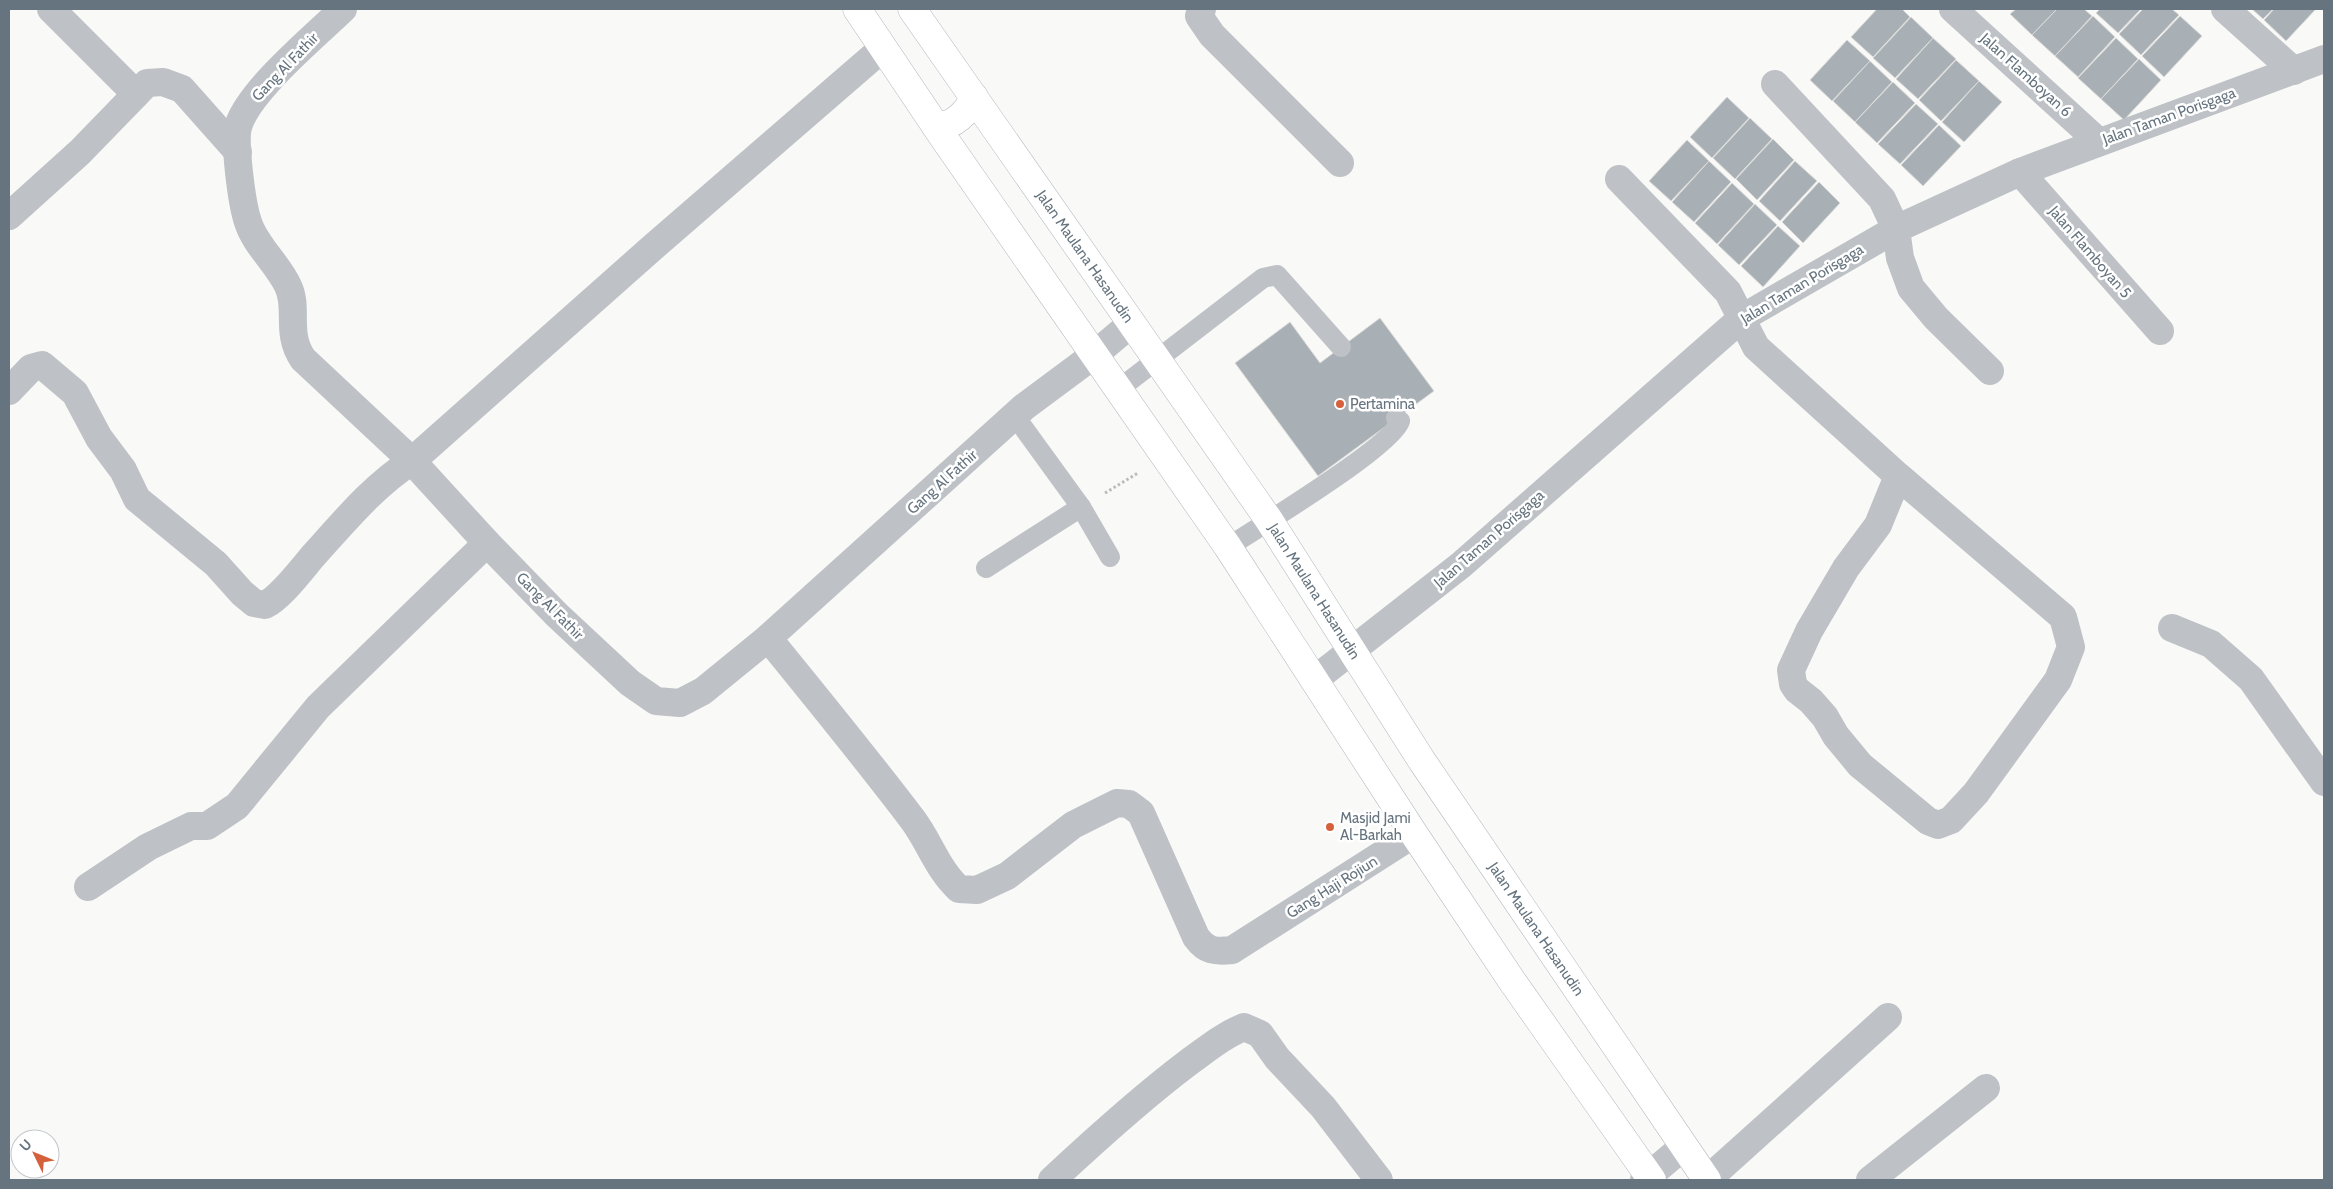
<svg xmlns="http://www.w3.org/2000/svg" width="2333" height="1189" font-family="Cabin,sans-serif">
	<style>
		.building { fill: #a9b0b5; stroke: #dbdbd9 }
		.lines { fill: none; stroke-linecap: round; stroke-linejoin: round }
		.secondary-casing { stroke: #b3b8bd; stroke-width: 29 }
		.path { stroke: #b9bcbf; stroke-width: 3; stroke-dasharray: 2.5 2.5; stroke-linecap: butt }
		.lane { stroke: #bec2c6; stroke-width: 20 }
		.street { stroke: #bec2c6; stroke-width: 28 }
		.secondary { stroke: #fff; stroke-width: 28 }
		.poi-dot { fill: #d4613c; stroke: #fff; stroke-width: 2 }
		.labels { text-anchor: middle; dominant-baseline: central; stroke-width: 5; stroke-linejoin: round; paint-order: stroke }
		.street-label { font-size: 15px; fill: #66747f; stroke: #fff }
		.poi-label { font-size: 15px; fill: #66747f; stroke: #fff; text-anchor: start }
	</style>
	<rect width="100%" height="100%" fill="#f9f9f7"/>
	<!-- building -->
	<g class="building">
		<path d="M1877 9H1902L1910 17 1873 57 1851 37Z"/>
		<path d="M2016 9H2057L2032 35 2010 14Z"/>
		<path d="M2057 9H2084L2092 16 2055 56 2032 35Z"/>
		<path d="M2100 9H2141L2118 33 2096 13Z"/>
		<path d="M2143 9H2172L2179 15 2141 55 2119 34Z"/>
		<path d="M2252 9H2273L2263 19Z"/>
		<path d="M2274 9H2316L2286 41 2264 20Z"/>
		<path d="M2093 16 2115 37 2078 77 2055 56Z"/>
		<path d="M2180 16 2202 36 2164 77 2142 56Z"/>
		<path d="M1911 17 1933 38 1895 78 1873 58Z"/>
		<path d="M1933 38 1956 59 1918 99 1896 79Z"/>
		<path d="M2116 38 2138 59 2101 99 2078 78Z"/>
		<path d="M1847 40 1870 61 1832 101 1810 80Z"/>
		<path d="M2139 59 2161 80 2124 120 2101 99Z"/>
		<path d="M1956 60 1979 81 1941 121 1919 100Z"/>
		<path d="M1870 61 1892 82 1855 122 1833 101Z"/>
		<path d="M1979 81 2002 102 1964 142 1942 122Z"/>
		<path d="M1893 82 1915 103 1877 143 1855 122Z"/>
		<path d="M1727 97 1749 118 1712 158 1690 137Z"/>
		<path d="M1916 104 1938 124 1900 164 1878 144Z"/>
		<path d="M1750 118 1772 139 1735 179 1713 158Z"/>
		<path d="M1939 125 1961 146 1923 186 1901 165Z"/>
		<path d="M1773 139 1794 160 1757 200 1736 179Z"/>
		<path d="M1687 140 1709 161 1671 201 1649 181Z"/>
		<path d="M1709 161 1731 182 1694 222 1672 202Z"/>
		<path d="M1795 161 1817 181 1780 221 1759 201Z"/>
		<path d="M1819 182 1840 203 1803 243 1782 222Z"/>
		<path d="M1732 183 1754 204 1717 244 1695 223Z"/>
		<path d="M1755 204 1777 225 1739 265 1718 245Z"/>
		<path d="M1778 226 1800 246 1763 287 1741 266Z"/>
		<path d="M1380 318 1434 391 1318 476 1235 363 1290 322 1320 363Z"/>
	</g>
	<g class="lines">
		<!-- secondary casing -->
		<g class="secondary-casing">
			<g id="secondary">
				<path d="M857 9 943 137 1228 547 1414 834 1512 981 1652 1180"/>
				<path id="s1" d="M912 9 1269 520 1422 761 1707 1180"/>
				<path d="M935 125C952 129 969 111 974 97"/>
			</g>
		</g>
		<!-- path -->
		<path class="path" d="M1105 493 1138 473"/>
		<!-- lane -->
		<g class="lane">
			<path d="M1119 389 1263 278 1277 275 1341 347"/>
			<path d="M1015 416 1081 507 1110 557"/>
			<path d="M1228 547C1257 528 1393 446 1400 421L1396 418"/>
			<path d="M986 568 1081 507"/>
		</g>
		<!-- street -->
		<g class="street">
			<path d="M51 9 136 94"/>
			<path d="M343 9C315 36 251 89 239 124 233 139 242 205 248 222 255 245 278 264 288 286 299 308 285 333 303 359L412 461 487 543 557 615 630 683 656 701 680 703 703 691 768 638 1024 407 1094 355 1132 323"/>
			<path d="M1202 9 1199 16 1212 35 1340 163"/>
			<path d="M1953 9 2099 142"/>
			<path d="M2225 9 2294 71"/>
			<path d="M1775 84 1882 199 1896 229 1900 258 1911 288 1936 318 1990 371"/>
			<path d="M2020 172 2160 331"/>
			<path d="M1619 179 1728 292 1756 347 1898 476 2063 617 2071 647 2058 680 1976 793 1951 820 1938 825 1928 821 1860 765 1836 736 1825 717 1811 701 1797 690 1793 684 1791 670 1809 631 1846 568 1878 525 1898 476"/>
			<path d="M9 216 80 152 147 83 163 82 182 89 238 152"/>
			<path d="M9 391 31 368 42 365 75 393 99 438 123 470 137 499 216 564 242 593 254 603 265 605C281 597 301 570 313 556 344 522 373 486 412 461L652 248 883 48"/>
			<path d="M2172 628 2211 644 2251 679 2324 782"/>
			<path d="M768 638C817 698 866 758 913 820 930 843 938 870 959 889L977 890 1007 876 1073 825 1117 803 1129 804 1141 813 1196 937C1206 951 1215 952 1232 950L1414 834"/>
			<path d="M1314 680 1461 565 1742 318 1896 229 2020 172 2324 59"/>
			<path d="M88 887 148 847 191 826H207L237 806 318 707 487 543"/>
			<path d="M1052 1180C1096 1139 1141 1098 1189 1062 1207 1049 1224 1035 1244 1027L1260 1034 1277 1058 1323 1107 1379 1180"/>
			<path d="M1644 1180 1683 1147"/>
			<path d="M1707 1180 1888 1017"/>
			<path d="M1870 1180 1986 1088"/>
		</g>
		<!-- secondary -->
		<use href="#secondary" class="secondary"/>
	</g>
	<!-- markers -->
	<g class="poi-dot">
		<circle cx="1340" cy="404" r="5"/>
		<circle cx="1330" cy="827" r="5"/>
	</g>
	<g class="labels">
		<!-- street labels -->
		<g class="street-label">
			<text transform="translate(285 67) rotate(-46)">Gang Al Fathir</text>
			<text transform="translate(2026 75) rotate(42)">Jalan Flamboyan 6</text>
			<text transform="translate(2169 116) rotate(-20)">Jalan Taman Porisgaga</text>
			<text transform="translate(2090 252) rotate(49)">Jalan Flamboyan 5</text>
			<text stroke="none"><textPath href="#s1" startOffset="302">Jalan Maulana Hasanudin</textPath></text>
			<text transform="translate(1802 284) rotate(-31)">Jalan Taman Porisgaga</text>
			<text transform="translate(942 482) rotate(-42)">Gang Al Fathir</text>
			<text transform="translate(1489 539) rotate(-41)">Jalan Taman Porisgaga</text>
			<text stroke="none"><textPath href="#s1" startOffset="708">Jalan Maulana Hasanudin</textPath></text>
			<text transform="translate(550 606) rotate(45)">Gang Al Fathir</text>
			<text transform="translate(1332 887) rotate(-32)">Gang Haji Rojiun</text>
			<text stroke="none"><textPath href="#s1" startOffset="1112">Jalan Maulana Hasanudin</textPath></text>
		</g>
		<!-- poi labels -->
		<g class="poi-label">
			<text x="1350" y="404">Pertamina</text>
			<text x="1340" y="818">Masjid Jami<tspan x="1340" dy="17">Al-Barkah</tspan></text>
		</g>
	</g>
	<!-- border -->
	<rect width="2333" height="1189" fill="none" stroke="#66747f" stroke-width="20"/>
	<!-- north arrow -->
	<g transform="translate(35 1154) rotate(313)"><circle r="24" fill="#ffffff" stroke="#c2c7cc"/>
	<path d="M0-4L9 19L0 12L-9 19Z" fill="#d4613c"/>
	<text y="-8" font-size="14" font-weight="bold" text-anchor="middle" fill="#66747f">U</text>
	</g>
</svg>
